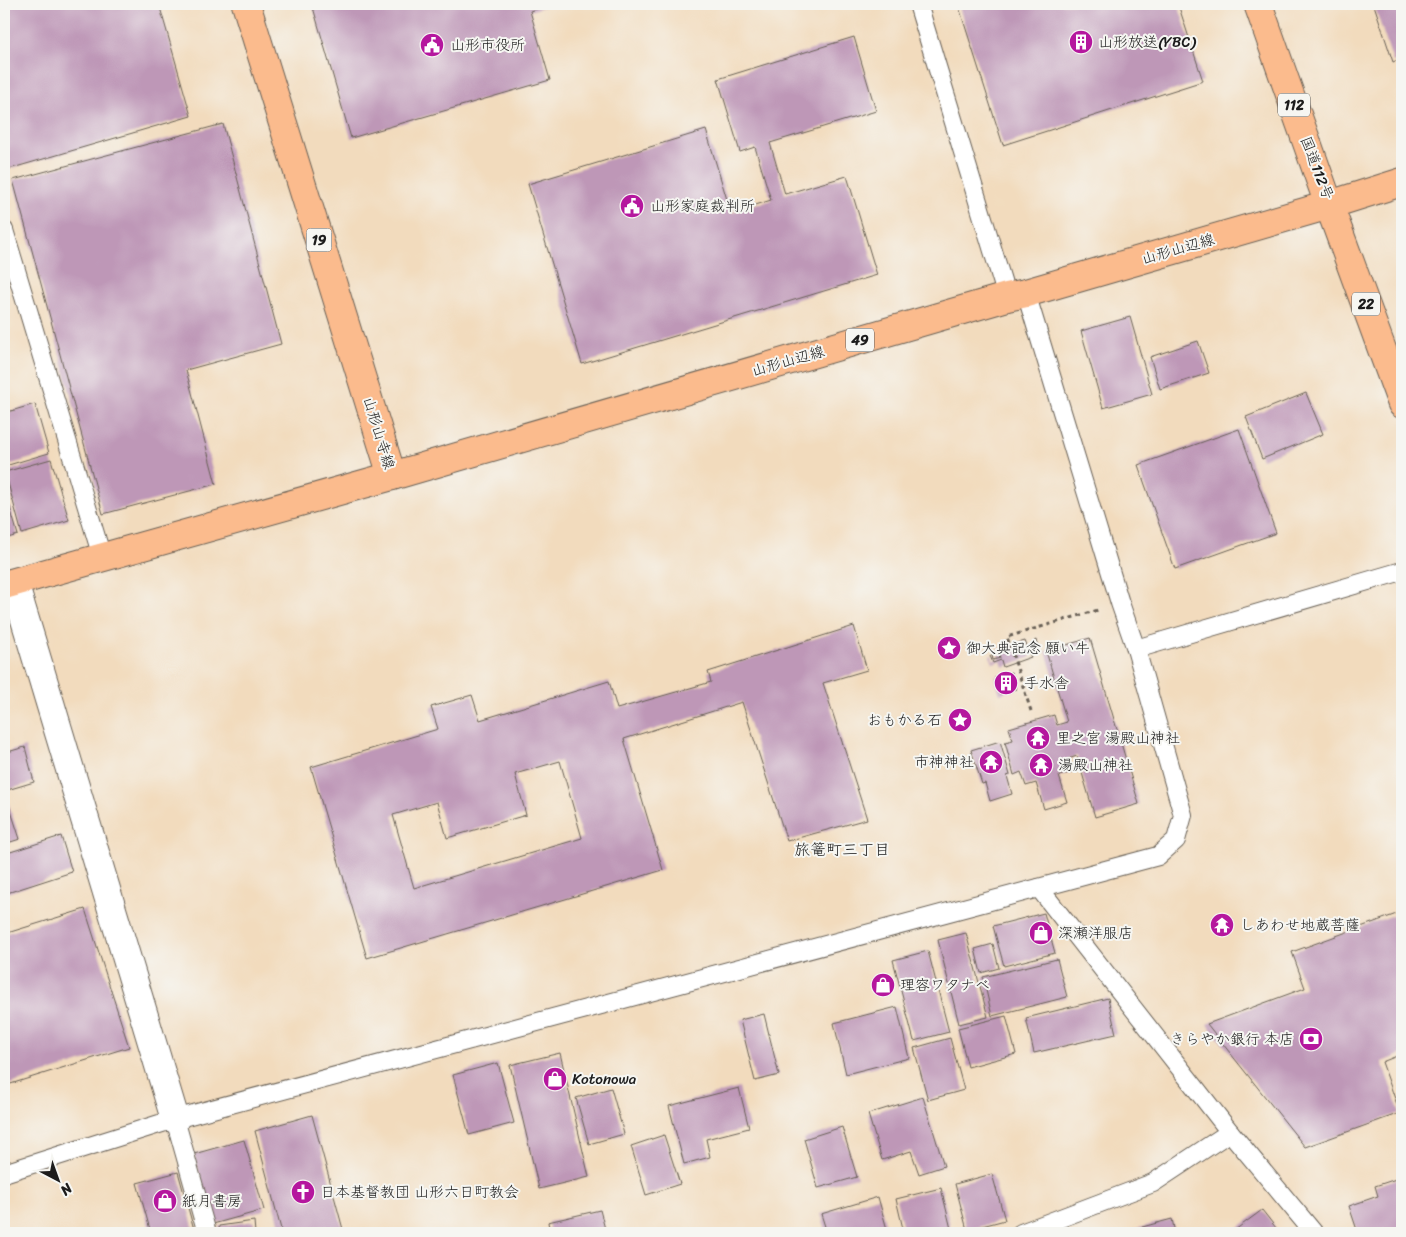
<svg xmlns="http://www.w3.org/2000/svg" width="1406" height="1237" font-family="Sriracha,'Klee One',sans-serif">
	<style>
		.building { fill: #be97b7; fill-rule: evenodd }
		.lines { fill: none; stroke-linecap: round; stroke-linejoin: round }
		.service-casing { stroke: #675f54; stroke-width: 20 }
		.minor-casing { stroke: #675f54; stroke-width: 30 }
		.primary-casing { stroke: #675f54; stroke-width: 30 }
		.trunk-casing { stroke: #675f54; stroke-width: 30 }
		.path { stroke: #675f54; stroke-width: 3; stroke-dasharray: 4 4; stroke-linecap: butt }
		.service { stroke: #fff; stroke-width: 18 }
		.minor { stroke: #fff; stroke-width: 28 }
		.primary { stroke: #fbbb8d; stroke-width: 28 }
		.trunk { stroke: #fbbb8d; stroke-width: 28 }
		.labels { text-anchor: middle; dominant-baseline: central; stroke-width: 4; stroke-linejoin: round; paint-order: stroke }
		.shield { fill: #f6f6f2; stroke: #5d5d5c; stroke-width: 1 }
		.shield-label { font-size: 14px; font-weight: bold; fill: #1c1c1c }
		.poi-label { font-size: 15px; fill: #1c1c1c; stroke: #f6f6f2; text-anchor: start }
		.street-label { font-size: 15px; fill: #1c1c1c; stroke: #f6f6f2 }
		.neighbourhood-label { font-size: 16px; fill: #1c1c1c; stroke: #f6f6f2 }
	</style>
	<rect width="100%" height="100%" fill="#f6f6f2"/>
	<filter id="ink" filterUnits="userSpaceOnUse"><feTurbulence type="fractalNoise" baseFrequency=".02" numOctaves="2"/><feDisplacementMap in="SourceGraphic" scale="10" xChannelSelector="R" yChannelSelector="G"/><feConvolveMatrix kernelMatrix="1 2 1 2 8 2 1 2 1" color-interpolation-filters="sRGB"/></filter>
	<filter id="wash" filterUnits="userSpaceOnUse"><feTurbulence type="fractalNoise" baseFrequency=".0096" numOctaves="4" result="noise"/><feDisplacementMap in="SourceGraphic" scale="20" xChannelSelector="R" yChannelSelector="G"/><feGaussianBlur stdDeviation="1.12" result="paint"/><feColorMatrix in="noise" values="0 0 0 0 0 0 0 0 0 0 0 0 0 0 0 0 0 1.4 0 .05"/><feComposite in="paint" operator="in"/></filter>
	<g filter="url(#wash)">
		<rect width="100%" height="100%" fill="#f2dbbd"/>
		<g id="blocks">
			<!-- building -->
			<g class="building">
				<path d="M4 4H159L191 116 9 169 4 149Z"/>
				<path d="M312 4H552L530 11 550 80 351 138Z"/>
				<path d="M958 4H1178L1203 81 1003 145Z"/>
				<path d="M1377 4H1402V58L1393 62 1374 5Z"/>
				<path d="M854 37 876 111 770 143 785 194 847 176 877 275 582 364 528 184 706 130 731 213 771 200 755 147 740 152 718 79Z"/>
				<path d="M223 124 281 344 186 370 216 484 103 514 13 180Z"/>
				<path d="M1130 317 1152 394 1103 408 1081 331Z"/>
				<path d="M1198 341 1209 373 1160 389 1150 357Z"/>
				<path d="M1306 393 1323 434 1262 459 1246 417Z"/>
				<path d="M35 404 49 453 5 466 4 460V413Z"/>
				<path d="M1239 429 1276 533 1175 569 1138 465Z"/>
				<path d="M51 459 69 520 22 534 5 472Z"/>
				<path d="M4 494H6L18 535 4 539Z"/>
				<path d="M854 626 867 670 823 683 867 819 787 841 742 702 624 739 663 870 367 958 311 767 438 729 431 707 472 695 480 720 609 681 617 709 711 682 708 672ZM560 761 582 838 414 888 393 815 437 802 447 838 526 815 515 774Z"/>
				<path d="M1090 638 1139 804 1095 817 1077 756 1068 759 1072 772 1059 776 1067 802 1044 809 1036 783 1026 786 1021 772 1014 775 1005 742 1013 740 1009 728 1054 715 1057 725 1067 722 1046 651Z"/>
				<path d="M1036 640 1038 648 1028 651 1031 657 1003 667 1001 660 993 663 990 656 992 655 993 660 1000 658 998 649 1025 641 1028 649 1036 646 1034 641Z"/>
				<path d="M1011 672 1016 689 1000 694 995 677Z"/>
				<path d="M962 714 965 725 959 727 956 716Z"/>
				<path d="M1000 741 1010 775 1007 776 1012 794 990 801 985 783 982 784 971 750Z"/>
				<path d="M25 747 34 782 4 791V753Z"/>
				<path d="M8 802 20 839 4 844V803Z"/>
				<path d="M61 836 72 872 4 894V854Z"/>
				<path d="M85 909 129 1047 4 1086V934Z"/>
				<path d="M1402 912V1054L1382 1062 1400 1113 1305 1147 1207 1024 1305 988 1292 952Z"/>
				<path d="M1044 913 1055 953 1004 966 993 926Z"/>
				<path d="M966 933 988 1017 959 1024 938 940Z"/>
				<path d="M993 944 999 968 981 973 975 949Z"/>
				<path d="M928 951 949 1032 914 1041 893 960Z"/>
				<path d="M1057 959 1067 997 992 1016 983 977Z"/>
				<path d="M1108 998 1116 1034 1034 1053 1026 1018Z"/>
				<path d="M897 1007 909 1058 846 1074 834 1023Z"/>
				<path d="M764 1014 779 1075 755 1081 740 1020Z"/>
				<path d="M1006 1016 1016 1054 968 1067 958 1028Z"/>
				<path d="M950 1038 964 1090 928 1100 914 1048Z"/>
				<path d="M560 1053 589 1177 539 1189 510 1065Z"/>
				<path d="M498 1063 514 1123 469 1135 453 1075Z"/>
				<path d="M611 1088 624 1134 589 1144 576 1098Z"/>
				<path d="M739 1088 749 1128 706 1139 710 1157 684 1164 669 1106Z"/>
				<path d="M923 1097 944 1166 919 1174 911 1151 882 1160 868 1114Z"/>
				<path d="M312 1115 344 1233H282L255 1131Z"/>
				<path d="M842 1127 857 1177 818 1188 804 1139Z"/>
				<path d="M664 1135 680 1184 646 1195 631 1146Z"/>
				<path d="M244 1140 264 1210 213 1224 194 1154Z"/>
				<path d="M178 1172 195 1233H151L137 1183Z"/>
				<path d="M992 1174 1005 1220 967 1230 955 1184Z"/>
				<path d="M1402 1177V1233H1391L1390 1231 1383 1233H1358L1349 1206 1378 1196 1375 1186Z"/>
				<path d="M941 1188 952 1233H904L896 1199Z"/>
				<path d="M878 1197 888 1233H827L821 1214Z"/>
				<path d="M600 1210 606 1233H550L548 1222Z"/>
				<path d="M1262 1210 1280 1233H1231Z"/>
				<path d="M1172 1219 1175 1233H1120Z"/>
				<path d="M254 1221 255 1233H220L219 1226Z"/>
			</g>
		</g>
	</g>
	<g filter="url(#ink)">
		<use href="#blocks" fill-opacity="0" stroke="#675f54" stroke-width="1"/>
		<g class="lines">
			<!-- service casing -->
			<g class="service-casing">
				<g id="service">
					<path d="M918 4 1007 297"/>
					<path d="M4 230 102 557"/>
					<path d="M1136 649 1402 571"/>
					<path d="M1039 888 1230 1132 1314 1233"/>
					<path d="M175 1119 207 1233"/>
					<path d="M4 1173 175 1119 1158 856 1176 840 1183 815 1136 649 1120 603 1026 293"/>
					<path d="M1021 1233 1153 1183 1230 1132"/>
				</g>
			</g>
			<!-- minor casing -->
			<g class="minor-casing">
				<path id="minor" d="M14 583 175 1119"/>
			</g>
			<!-- primary casing -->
			<g class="primary-casing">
				<g id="primary">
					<path d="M246 4 392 476"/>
					<path d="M4 585 392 476 1007 297 1026 293 1329 205 1402 404"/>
				</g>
			</g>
			<!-- trunk casing -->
			<g class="trunk-casing">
				<path id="trunk" d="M1258 4 1329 205 1402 182"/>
			</g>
			<!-- path -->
			<path class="path" d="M1031 711 1007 637 1098 610"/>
			<!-- service -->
			<use href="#service" class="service"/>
			<!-- minor -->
			<use href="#minor" class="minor"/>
			<!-- primary -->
			<use href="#primary" class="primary"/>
			<!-- trunk -->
			<use href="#trunk" class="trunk"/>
		</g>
	</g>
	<!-- icons -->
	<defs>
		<g id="building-disc" transform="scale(1.25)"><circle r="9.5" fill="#b5179e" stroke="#f6f6f2"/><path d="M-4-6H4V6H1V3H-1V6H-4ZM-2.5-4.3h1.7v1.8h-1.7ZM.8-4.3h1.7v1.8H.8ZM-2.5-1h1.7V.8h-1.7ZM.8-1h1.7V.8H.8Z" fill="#fff"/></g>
		<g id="civic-disc" transform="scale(1.25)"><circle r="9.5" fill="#b5179e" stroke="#f6f6f2"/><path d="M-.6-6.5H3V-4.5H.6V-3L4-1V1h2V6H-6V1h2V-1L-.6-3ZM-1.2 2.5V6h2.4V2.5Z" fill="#fff"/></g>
		<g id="sight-disc" transform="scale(1.25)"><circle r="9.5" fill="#b5179e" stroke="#f6f6f2"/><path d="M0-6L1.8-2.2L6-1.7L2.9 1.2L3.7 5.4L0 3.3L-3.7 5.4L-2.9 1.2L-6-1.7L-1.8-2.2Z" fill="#fff"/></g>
		<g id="temple-disc" transform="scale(1.25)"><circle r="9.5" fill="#b5179e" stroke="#f6f6f2"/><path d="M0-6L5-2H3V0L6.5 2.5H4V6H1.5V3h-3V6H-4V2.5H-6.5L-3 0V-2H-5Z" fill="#fff"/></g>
		<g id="shop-disc" transform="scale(1.25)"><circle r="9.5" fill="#b5179e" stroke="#f6f6f2"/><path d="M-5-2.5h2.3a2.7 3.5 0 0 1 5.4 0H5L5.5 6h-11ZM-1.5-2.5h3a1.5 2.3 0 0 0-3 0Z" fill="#fff"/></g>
		<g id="bank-disc" transform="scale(1.25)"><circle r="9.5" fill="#b5179e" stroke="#f6f6f2"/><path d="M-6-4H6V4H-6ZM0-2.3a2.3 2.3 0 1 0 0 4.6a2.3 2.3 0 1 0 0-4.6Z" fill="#fff"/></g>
		<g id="church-disc" transform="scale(1.25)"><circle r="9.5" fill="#b5179e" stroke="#f6f6f2"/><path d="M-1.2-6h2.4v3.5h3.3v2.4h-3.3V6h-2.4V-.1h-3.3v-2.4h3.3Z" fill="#fff"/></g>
	</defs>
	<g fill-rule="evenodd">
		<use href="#building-disc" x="1081" y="42"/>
		<use href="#civic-disc" x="432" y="45"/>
		<use href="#civic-disc" x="632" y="206"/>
		<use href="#sight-disc" x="949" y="648"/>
		<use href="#building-disc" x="1006" y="683"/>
		<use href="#sight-disc" x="960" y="720"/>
		<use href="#temple-disc" x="1038" y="738"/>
		<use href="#temple-disc" x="991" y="762"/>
		<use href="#temple-disc" x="1041" y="765"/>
		<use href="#temple-disc" x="1222" y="925"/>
		<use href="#shop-disc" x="1041" y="933"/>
		<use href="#shop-disc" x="883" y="985"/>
		<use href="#bank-disc" x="1311" y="1039"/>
		<use href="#shop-disc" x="555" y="1079"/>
		<use href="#church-disc" x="303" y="1192"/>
		<use href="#shop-disc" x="165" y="1201"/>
	</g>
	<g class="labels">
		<!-- shield labels -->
		<g class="shield">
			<rect x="1278" y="93.5" width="32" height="23" rx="4"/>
			<rect x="306.5" y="228.5" width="25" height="23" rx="4"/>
			<rect x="1352" y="292.5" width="28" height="23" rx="4"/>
			<rect x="846" y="328.5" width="28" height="23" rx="4"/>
		</g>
		<g class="shield-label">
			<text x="1294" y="105">112</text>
			<text x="319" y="240">19</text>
			<text x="1366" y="304">22</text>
			<text x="860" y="340">49</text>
		</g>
		<!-- poi labels -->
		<g class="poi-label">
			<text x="1098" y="42">山形放送(YBC)</text>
			<text x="450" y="45">山形市役所</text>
			<text x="650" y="206">山形家庭裁判所</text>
			<text x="966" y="648">御大典記念 願い牛</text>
			<text x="1024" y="683">手水舎</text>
			<text x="942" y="720" text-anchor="end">おもかる石</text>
			<text x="1056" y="738">里之宮 湯殿山神社</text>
			<text x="974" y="762" text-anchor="end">市神神社</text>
			<text x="1058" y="765">湯殿山神社</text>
			<text x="1240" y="925">しあわせ地蔵菩薩</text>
			<text x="1058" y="933">深瀬洋服店</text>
			<text x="900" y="985">理容ワタナベ</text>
			<text x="1294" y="1039" text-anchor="end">きらやか銀行 本店</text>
			<text x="572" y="1079">Kotonowa</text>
			<text x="320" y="1192">日本基督教団 山形六日町教会</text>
			<text x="182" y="1201">紙月書房</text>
		</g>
		<!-- street labels -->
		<g class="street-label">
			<text transform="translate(1317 168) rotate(69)">国道112号</text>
			<text transform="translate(1178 249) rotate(-16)">山形山辺線</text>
			<text transform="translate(788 361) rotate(-16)">山形山辺線</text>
			<text transform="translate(379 433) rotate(73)">山形山寺線</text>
		</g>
		<!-- neighbourhood labels -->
		<g class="neighbourhood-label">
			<text x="842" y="849">旅篭町三丁目</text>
		</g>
	</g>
	<!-- margin -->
	<rect width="1406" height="1237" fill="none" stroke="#f6f6f2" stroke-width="20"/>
	<!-- north arrow -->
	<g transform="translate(58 1180) rotate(139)" stroke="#f6f6f2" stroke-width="4" paint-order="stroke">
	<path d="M0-4L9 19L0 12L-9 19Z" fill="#1c1c1c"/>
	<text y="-8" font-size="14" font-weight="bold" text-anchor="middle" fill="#1c1c1c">N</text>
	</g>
</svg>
